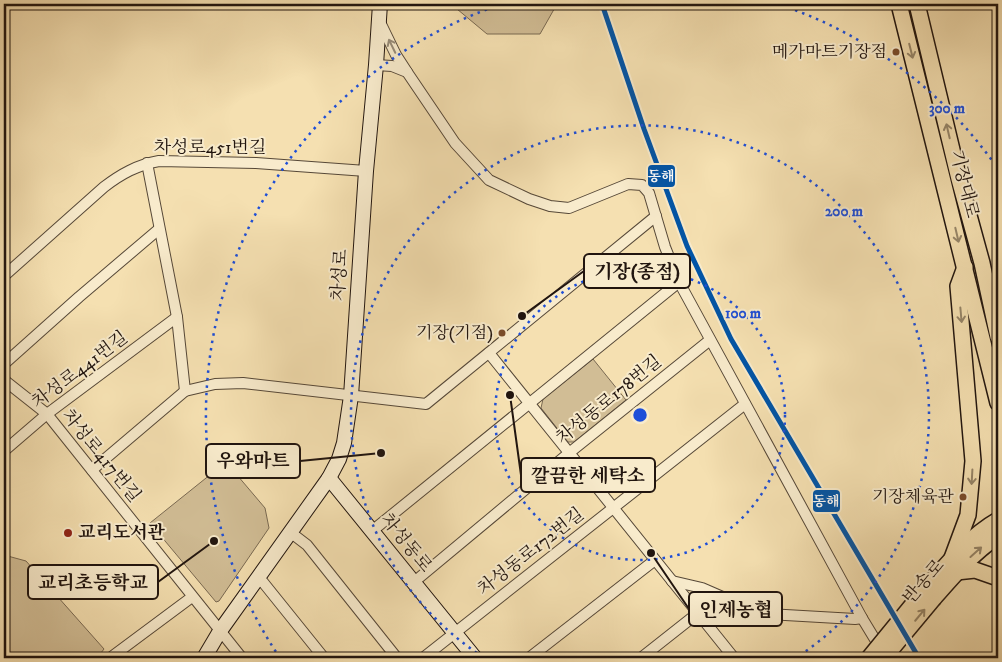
<svg xmlns="http://www.w3.org/2000/svg" width="1002" height="662" font-family="'IM FELL DW Pica','Noto Serif KR',serif">
	<style>
		.green { fill: #d1bd95; stroke: #796952 }
		.lines { fill: none; stroke-linecap: round; stroke-linejoin: round }
		.street-casing { stroke: #564838; stroke-width: 12 }
		.secondary-casing { stroke: #21150f; stroke-width: 16 }
		.primary-casing { stroke: #21150f; stroke-width: 18 }
		.street { stroke: #f8ebcc; stroke-width: 10 }
		.secondary { stroke: #f8ebcc; stroke-width: 14 }
		.primary { stroke: #f5e0b1; stroke-width: 15 }
		.primary-bridge-casing { stroke: #21150f; stroke-width: 18; stroke-linecap: butt }
		.primary-bridge { stroke: #f5e0b1; stroke-width: 15 }
		.rail-1-casing { stroke: #f8ebcc; stroke-width: 9 }
		.rail-1 { stroke: #0054a6; stroke-width: 5 }
		.oneway { stroke: #978b77 }
		.oneway2 { stroke: #968568 }
		.ring { fill: none; stroke: #1d4ed8; stroke-width: 2.5; stroke-dasharray: 2.5 5 }
		.bus-dot { fill: #7a4b2a; stroke: #f8ebcc; stroke-width: 2 }
		.poi-dot { fill: #8f2418; stroke: #f8ebcc; stroke-width: 2 }
		.labels { text-anchor: middle; dominant-baseline: central; stroke-width: 4; stroke-linejoin: round; paint-order: stroke }
		.bus-label { font-size: 17px; fill: #21150f; stroke: #f8ebcc; text-anchor: end }
		.street-label { font-size: 18px; fill: #21150f; stroke: #f8ebcc }
		.poi-label { font-size: 18px; font-weight: bold; fill: #21150f; stroke: #f8ebcc; text-anchor: start }
		.centre { fill: #1d4ed8; stroke: #f8ebcc; stroke-width: 2.5 }
		.ring-label { font-size: 15px; text-anchor: middle; font-weight: bold; fill: #1d4ed8; stroke: #f8ebcc; stroke-width: 4; stroke-linejoin: round; paint-order: stroke }
		.leader { fill: none; stroke: #21150f; stroke-width: 2 }
		.callout-dot { fill: #21150f; stroke: #f8ebcc; stroke-width: 2 }
		.callout { fill: #f8ebcc; stroke: #21150f; stroke-width: 2 }
		.callout-label { font-size: 19px; text-anchor: middle; font-weight: bold; fill: #21150f }
		.line-badge { stroke: #f8ebcc; stroke-width: 2 }
		.badge-label { font-size: 14px; text-anchor: middle; font-weight: bold; fill: #fff }
	</style>
	<rect width="100%" height="100%" fill="#f5e0b1"/>
	<filter id="stains"><feTurbulence type="fractalNoise" baseFrequency=".004" numOctaves="4"/><feColorMatrix values="0 0 0 0 .2 0 0 0 0 .09 0 0 0 0 .02 0 0 0 .5 -.17"/></filter>
	<radialGradient id="worn" r=".72"><stop offset=".6" stop-color="#630" stop-opacity="0"/><stop offset="1" stop-color="#630" stop-opacity=".3"/></radialGradient>
	<!-- green -->
	<g class="green">
		<path d="M451 4H557L540 34H487Z"/>
		<path d="M593 359 626 400 574 442H568L541 408 543 399Z"/>
		<path d="M226 462 265 508 269 528 219 601 216 602 150 523Z"/>
		<path d="M4 555 26 561 104 649 97 658H4Z"/>
	</g>
	<g class="lines">
		<!-- street casing -->
		<g class="street-casing">
			<g id="street">
				<path d="M379 20 396 55 407 72"/>
				<path d="M376 65 392 66 407 72 455 143 489 180 529 199 550 206 569 208 628 184 642 185 649 193 665 247 679 282 862 618 882 651"/>
				<path d="M147 163 177 317 185 391"/>
				<path d="M4 276 104 187C121 174 137 165 159 161L256 163 366 171"/>
				<path d="M489 353 734 658"/>
				<path d="M4 364 79 297 159 229"/>
				<path d="M4 380 47 414 242 658"/>
				<path d="M4 451 47 414 177 317"/>
				<path d="M92 470 185 391 215 384 243 383 426 404 656 216"/>
				<path d="M372 531 679 282"/>
				<path d="M290 532 307 545 397 658"/>
				<path d="M258 576 324 658"/>
				<path d="M672 581 702 588 755 611 768 614 855 619 862 618"/>
				<path d="M414 582 569 453 710 340"/>
				<path d="M110 658 192 597"/>
				<path d="M423 658 745 404"/>
				<path d="M529 658 655 560"/>
				<path d="M641 658 698 613"/>
			</g>
		</g>
		<!-- secondary casing -->
		<g class="secondary-casing">
			<g id="secondary">
				<path d="M329 478 475 658"/>
				<path d="M204 658 220 631 329 478 339 459 344 443 351 396 366 171 376 65 380 4"/>
			</g>
		</g>
		<!-- primary casing -->
		<g class="primary-casing">
			<g id="primary">
				<path d="M899 4 998 403"/>
				<path d="M917 4 959 179 982 263 998 337"/>
				<path d="M952 558 968 515 973 461 958 286 965 267"/>
				<path d="M956 572 975 570 998 578"/>
				<path d="M927 587C948 563 970 536 998 520"/>
				<path d="M934 598C954 575 973 553 998 536"/>
			</g>
		</g>
		<!-- street -->
		<use href="#street" class="street"/>
		<!-- secondary -->
		<use href="#secondary" class="secondary"/>
		<!-- primary -->
		<use href="#primary" class="primary"/>
		<!-- primary-bridge casing -->
		<g class="primary-bridge-casing">
			<g id="primary-bridge">
				<path d="M869 658 927 587"/>
				<path d="M884 658 934 598"/>
			</g>
		</g>
		<!-- primary-bridge -->
		<use href="#primary-bridge" class="primary-bridge"/>
		<!-- rail-1 casing -->
		<g class="rail-1-casing">
			<path id="rail-1" d="M602 4 644 129 687 246 731 339 919 658"/>
		</g>
		<!-- rail-1 -->
		<use href="#rail-1" class="rail-1"/>
	</g>
	<!-- one-way arrows -->
	<defs><path id="oneway-shaft" d="M-6 0H5M1.5-3L5.5 0L1.5 3" fill="none" stroke-width="1.6" stroke-linecap="round" stroke-linejoin="round" transform="scale(1.25)"/></defs>
	<use class="oneway" href="#oneway-shaft" transform="translate(392 46) rotate(-116)"/>
	<g class="oneway2">
		<use href="#oneway-shaft" transform="translate(911 51) rotate(76)"/>
		<use href="#oneway-shaft" transform="translate(948 131) rotate(-103)"/>
		<use href="#oneway-shaft" transform="translate(957 235) rotate(77)"/>
		<use href="#oneway-shaft" transform="translate(961 315) rotate(85)"/>
		<use href="#oneway-shaft" transform="translate(972 477) rotate(93)"/>
		<use href="#oneway-shaft" transform="translate(976 552) rotate(-42)"/>
		<use href="#oneway-shaft" transform="translate(920 615) rotate(-50)"/>
	</g>
	<!-- distance rings -->
	<g class="ring">
		<circle cx="640" cy="415" r="145"/>
		<path d="M483 657A289 289 0 1 1 797 657"/>
		<path d="M280 658A434 434 0 0 1 499 5M781 5A434 434 0 0 1 998 169"/>
	</g>
	<!-- markers -->
	<g class="bus-dot">
		<circle cx="896" cy="52" r="4.5"/>
		<circle cx="502" cy="333" r="4.5"/>
		<circle cx="963" cy="497" r="4.5"/>
	</g>
	<circle class="poi-dot" cx="68" cy="533" r="5"/>
	<g class="labels">
		<!-- bus labels -->
		<g class="bus-label">
			<text x="887" y="52">메가마트기장점</text>
			<text x="493" y="333">기장(기점)</text>
			<text x="954" y="497">기장체육관</text>
		</g>
		<!-- street labels -->
		<g class="street-label">
			<text x="210" y="148">차성로451번길</text>
			<text transform="translate(964 184) rotate(76)">기장대로</text>
			<text transform="translate(340 275) rotate(-86)">차성로</text>
			<text transform="translate(80 370) rotate(-37)">차성로441번길</text>
			<text transform="translate(609 400) rotate(-39)">차성동로178번길</text>
			<text transform="translate(101 456) rotate(51)">차성로417번길</text>
			<text transform="translate(406 543) rotate(51)">차성동로</text>
			<text transform="translate(531 552) rotate(-38)">차성동로172번길</text>
			<text transform="translate(924 582) rotate(-49)">반송로</text>
		</g>
		<!-- poi labels -->
		<g class="poi-label">
			<text x="78" y="533">교리도서관</text>
		</g>
	</g>
	<circle cx="640" cy="415" r="8" class="centre"/>
	<g class="ring-label">
		<text x="947" y="113">300 m</text>
		<text x="844" y="216">200 m</text>
		<text x="743" y="318">100 m</text>
	</g>
	<!-- callouts -->
	<path class="leader" d="M522 316L584 271M381 453L300 461M510 395L521 475M214 541L158 582M651 553L689 609"/>
	<g class="callout-dot">
		<circle cx="522" cy="316" r="5"/>
		<circle cx="381" cy="453" r="5"/>
		<circle cx="510" cy="395" r="5"/>
		<circle cx="214" cy="541" r="5"/>
		<circle cx="651" cy="553" r="5"/>
	</g>
	<g class="callout">
		<rect x="584" y="254" width="106" height="34" rx="5"/>
		<rect x="206" y="444" width="94" height="34" rx="5"/>
		<rect x="521" y="458" width="134" height="34" rx="5"/>
		<rect x="28" y="565" width="130" height="34" rx="5"/>
		<rect x="689" y="592" width="93" height="34" rx="5"/>
	</g>
	<g class="callout-label">
		<text x="637" y="278">기장(종점)</text>
		<text x="253" y="467">우와마트</text>
		<text x="588" y="482">깔끔한 세탁소</text>
		<text x="93" y="589">교리초등학교</text>
		<text x="736" y="616">인제농협</text>
	</g>
	<g class="line-badge">
		<rect x="647" y="164" width="29" height="24" rx="5" fill="#0054a6"/>
		<rect x="812" y="489" width="29" height="24" rx="5" fill="#0054a6"/>
	</g>
	<g class="badge-label">
		<text x="661" y="181">동해</text>
		<text x="826" y="506">동해</text>
	</g>
	<!-- margin -->
	<rect width="1002" height="662" fill="none" stroke="#f5e0b1" stroke-width="20"/>
	<rect x="5" y="5" width="992" height="652" fill="none" stroke="#21150f" stroke-width="2.5"/>
	<rect x="10" y="10" width="982" height="642" fill="none" stroke="#21150f"/>
	<rect width="100%" height="100%" filter="url(#stains)"/>
	<rect width="100%" height="100%" fill="url(#worn)"/>
</svg>
